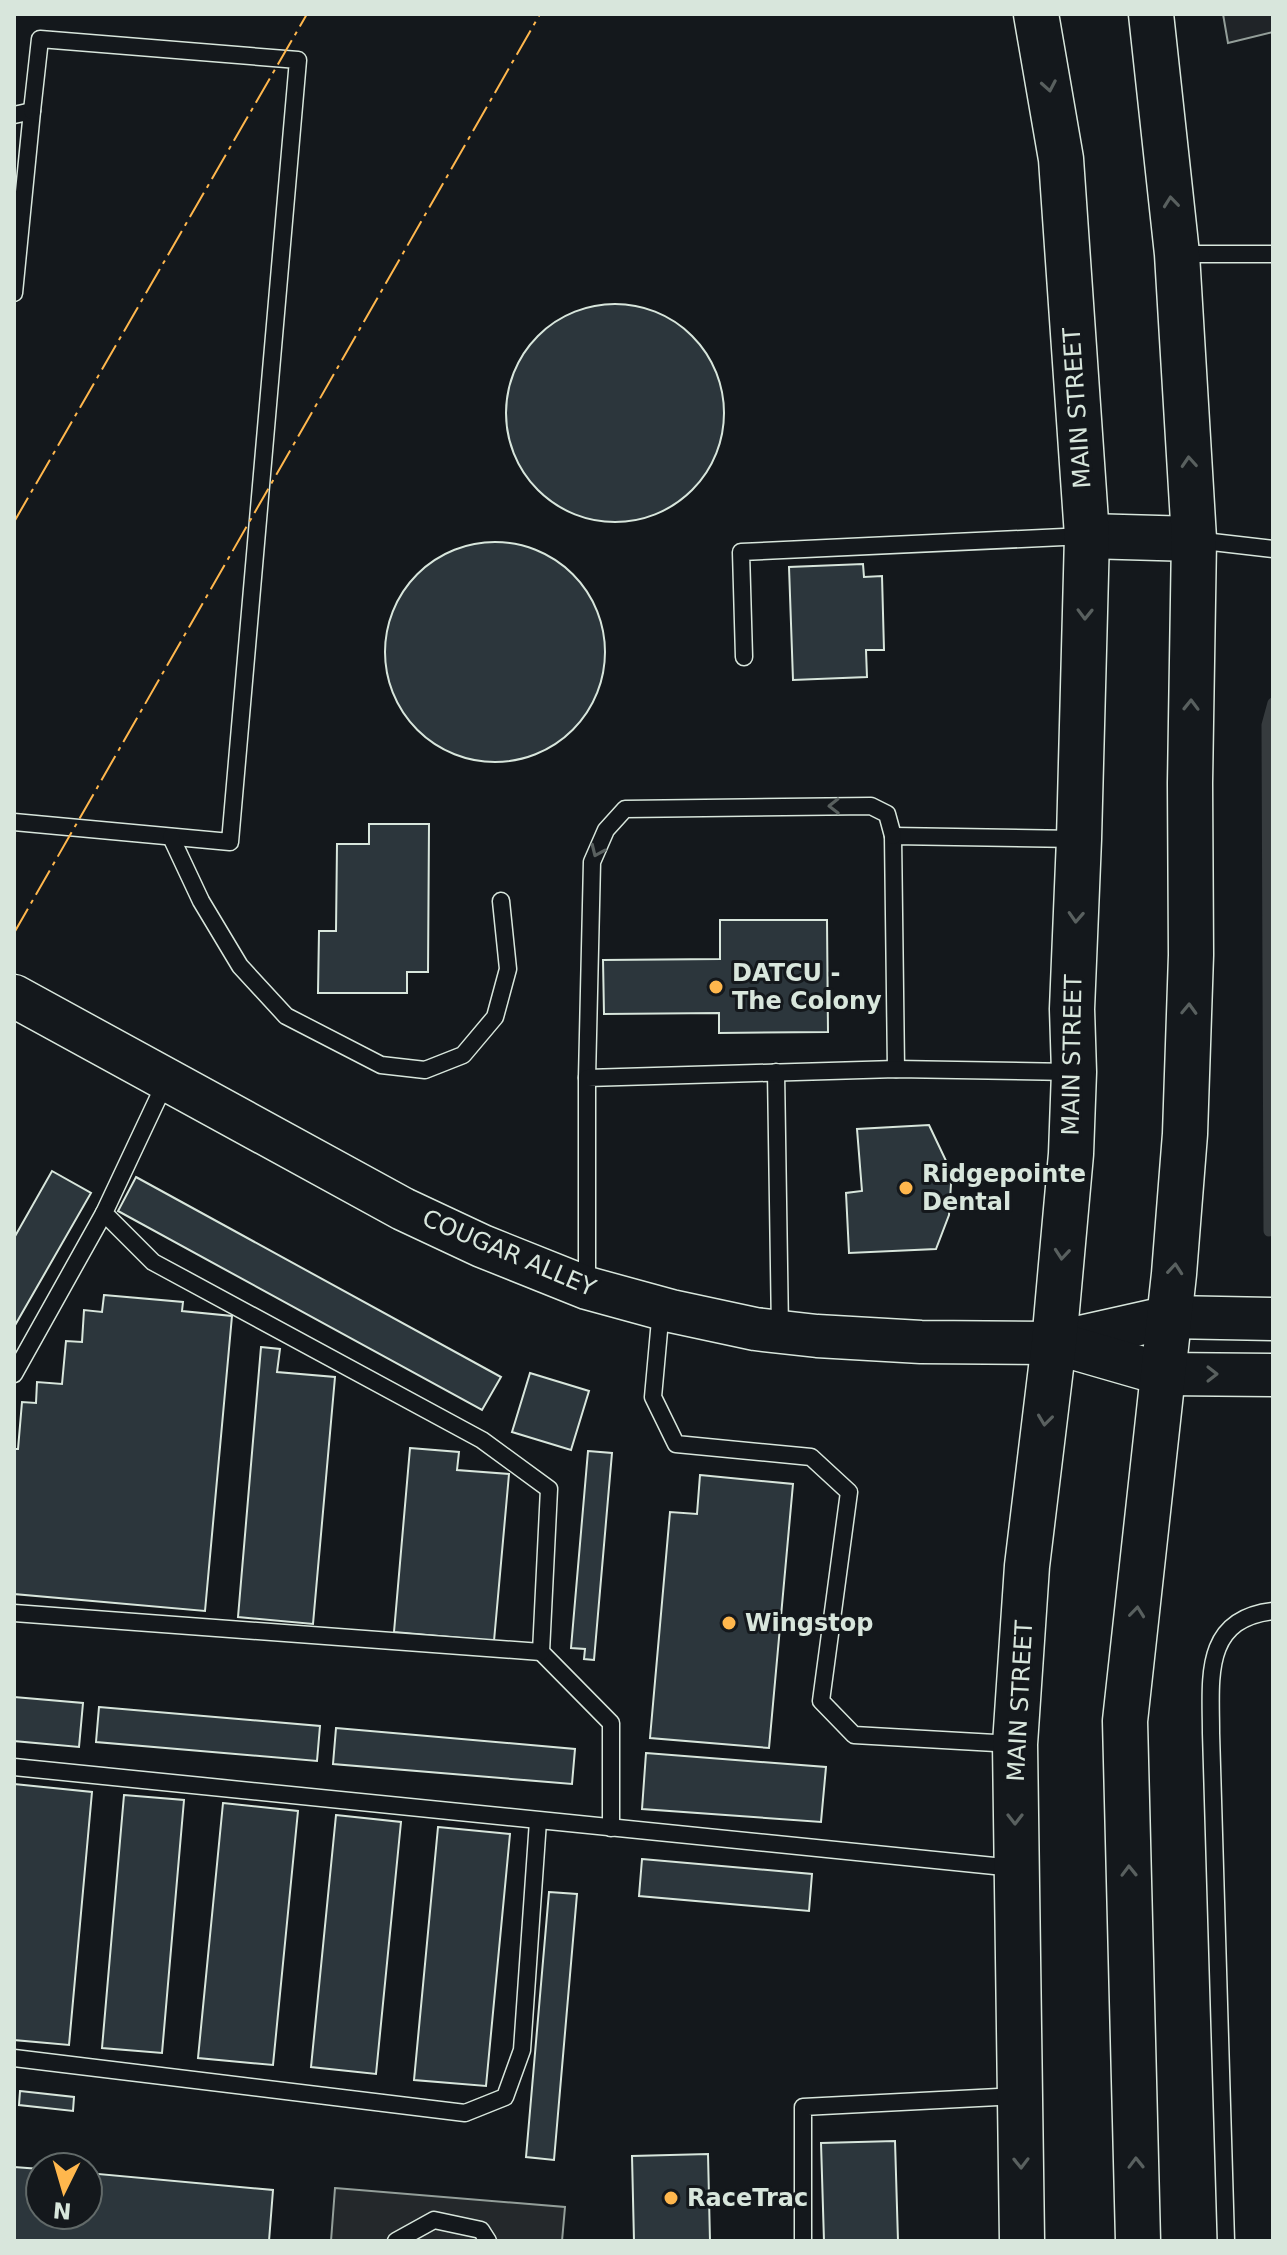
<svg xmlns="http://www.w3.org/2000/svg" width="1287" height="2255" font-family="'DejaVu Sans',sans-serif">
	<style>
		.green { fill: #202428; stroke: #939e99; stroke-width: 2 }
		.parking { fill: #24282b; stroke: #939e99; stroke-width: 2 }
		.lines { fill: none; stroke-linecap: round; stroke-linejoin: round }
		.stream { stroke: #363b3e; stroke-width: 11 }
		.building { fill: #2c363c; stroke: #d8e6dc; stroke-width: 2 }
		.service-casing { stroke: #d8e6dc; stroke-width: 19 }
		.tertiary-casing { stroke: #d8e6dc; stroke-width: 45 }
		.primary-casing { stroke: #d8e6dc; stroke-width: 47 }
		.service { stroke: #14181c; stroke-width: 16 }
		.tertiary { stroke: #14181c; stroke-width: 42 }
		.primary { stroke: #14181c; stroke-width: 44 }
		.power { stroke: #ffb74d; stroke-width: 2; stroke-dasharray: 28 6 4 6; stroke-linecap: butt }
		.oneway { stroke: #59605f }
		.poi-dot { fill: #ffb74d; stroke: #14181c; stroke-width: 3 }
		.labels { text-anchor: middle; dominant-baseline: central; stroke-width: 6; stroke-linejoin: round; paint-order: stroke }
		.street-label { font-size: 24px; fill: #d8e6dc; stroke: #14181c }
		.poi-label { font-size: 24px; font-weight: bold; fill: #d8e6dc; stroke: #14181c; text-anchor: start }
	</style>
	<rect width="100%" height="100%" fill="#14181c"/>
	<!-- green -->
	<path class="green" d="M1223 14H1273V32L1228 43Z"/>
	<!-- parking -->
	<path class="parking" d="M335 2188 565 2207 562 2241H331Z"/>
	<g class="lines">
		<!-- stream -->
		<path class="stream" d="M1269 1231 1267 725 1273 703"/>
	</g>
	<!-- building -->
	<g class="building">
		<circle cx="615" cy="413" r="109"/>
		<circle cx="495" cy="652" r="110"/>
		<path d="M863 564 864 577 882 576 884 650H866L867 677 793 680 789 567Z"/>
		<path d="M369 824H429L428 972H407V993H318L319 931H336L337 844H369Z"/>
		<path d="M720 920H827L828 1032 719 1033V1013L604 1014 603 960 720 959Z"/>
		<path d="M929 1125 948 1165 951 1184 949 1215 936 1249 849 1253 846 1193 862 1191 857 1129Z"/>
		<path d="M52 1171 91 1193 14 1327V1238Z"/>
		<path d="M136 1177 501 1377 482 1410 118 1211Z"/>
		<path d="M104 1295 183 1302 182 1311 232 1316 205 1611 14 1594V1449H18L22 1402 36 1403 37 1382 62 1384 66 1341 82 1342 84 1310 102 1312Z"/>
		<path d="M261 1347 280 1349 277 1372 335 1377 313 1624 238 1617Z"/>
		<path d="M530 1373 589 1391 571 1450 512 1432Z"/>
		<path d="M410 1448 459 1452 457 1470 509 1474 494 1641 394 1632Z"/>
		<path d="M588 1451 612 1453 594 1660 584 1659 585 1649 571 1648Z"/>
		<path d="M700 1475 793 1484 769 1748 650 1738 670 1512 697 1514Z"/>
		<path d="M14 1697 83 1703 79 1747 14 1741Z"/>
		<path d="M99 1707 320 1726 317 1761 96 1742Z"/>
		<path d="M336 1728 575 1749 572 1784 333 1764Z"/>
		<path d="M646 1753 826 1767 821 1822 642 1809Z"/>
		<path d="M14 1784 92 1792 69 2045 14 2040Z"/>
		<path d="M124 1795 184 1800 162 2053 102 2048Z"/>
		<path d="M223 1803 298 1811 273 2065 198 2058Z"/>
		<path d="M336 1815 401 1822 376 2074 311 2067Z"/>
		<path d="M438 1827 510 1834 486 2086 414 2080Z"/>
		<path d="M642 1859 812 1874 809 1911 639 1896Z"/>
		<path d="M549 1892 577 1894 554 2160 526 2157Z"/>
		<path d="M20 2091 74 2097 73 2111 19 2105Z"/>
		<path d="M895 2141 898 2241H824L821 2143Z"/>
		<path d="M708 2154 710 2241H634L632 2156Z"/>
		<path d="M14 2167 40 2169V2215H88V2173L273 2190 269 2241H14Z"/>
	</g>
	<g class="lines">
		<!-- service casing -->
		<g class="service-casing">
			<g id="service">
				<path d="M14 115 32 111 14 293"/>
				<path d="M1178 254H1273"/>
				<path d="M1195 540 1273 549"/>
				<path d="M744 657 741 552 1085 536"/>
				<path d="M14 822 230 842 298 60 40 39 32 111"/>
				<path d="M171 837 201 901 240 966 286 1016 381 1065 425 1070 463 1055 495 1017 508 969 501 901"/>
				<path d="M896 1069 893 836 1076 839"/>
				<path d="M776 1072 780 1330"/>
				<path d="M587 1078 592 862 606 830 625 809 871 806 887 814 893 836"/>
				<path d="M167 1079 104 1213 153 1262 482 1440 549 1489 541 1652 611 1723V1828"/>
				<path d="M587 1287V1078L896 1069 1071 1072"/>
				<path d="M661 1309 653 1397 676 1444 811 1457 849 1492 821 1701 854 1735 1013 1744"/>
				<path d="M14 1374 104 1213"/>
				<path d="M14 1613 541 1652"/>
				<path d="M14 1767 1014 1868"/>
				<path d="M14 2058 465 2113 505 2097 522 2050 538 1821"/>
				<path d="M396 2241 434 2220 481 2230 488 2241"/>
				<path d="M803 2241V2107L1018 2096"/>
				<path d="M1226 2241 1211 1733C1211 1679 1202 1619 1273 1611"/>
			</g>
		</g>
		<!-- tertiary casing -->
		<g class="tertiary-casing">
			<g id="tertiary">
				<path d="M14 996 403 1209 482 1246 587 1288 671 1311 755 1329 817 1336 921 1342 1054 1343 1170 1317 1273 1319"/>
				<path d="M1059 1344 1163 1374 1273 1375"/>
			</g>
		</g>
		<!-- primary casing -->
		<g class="primary-casing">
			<g id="primary">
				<path d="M1087 536 1194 539"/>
				<path d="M1022 2241 1015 1744 1027 1566 1054 1343 1071 1154 1074 1072 1072 1009 1079 839 1087 536 1061 159 1036 14"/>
				<path d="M1138 2241 1125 1721 1174 1274 1185 1134 1191 955 1190 783 1194 539 1177 254 1151 14"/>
			</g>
		</g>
		<!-- service -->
		<use href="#service" class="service"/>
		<!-- tertiary -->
		<use href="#tertiary" class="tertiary"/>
		<!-- primary -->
		<use href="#primary" class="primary"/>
		<!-- power -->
		<g class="power">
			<path d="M14 522 307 14"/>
			<path d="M14 933 540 14"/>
		</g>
	</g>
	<!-- one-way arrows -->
	<defs><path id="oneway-chevron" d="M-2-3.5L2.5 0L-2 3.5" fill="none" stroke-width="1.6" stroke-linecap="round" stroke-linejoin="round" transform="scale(2)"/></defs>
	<g class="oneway">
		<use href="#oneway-chevron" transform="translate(1049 86) rotate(80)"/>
		<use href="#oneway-chevron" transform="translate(1171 202) rotate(-96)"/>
		<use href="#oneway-chevron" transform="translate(1189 462) rotate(-94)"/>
		<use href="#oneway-chevron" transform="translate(1085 614) rotate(91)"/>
		<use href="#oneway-chevron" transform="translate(1191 705) rotate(-89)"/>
		<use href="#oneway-chevron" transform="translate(834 806) rotate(179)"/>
		<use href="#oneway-chevron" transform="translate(597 851) rotate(114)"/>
		<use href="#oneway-chevron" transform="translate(1076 917) rotate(93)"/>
		<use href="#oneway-chevron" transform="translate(1189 1009) rotate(-88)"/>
		<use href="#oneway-chevron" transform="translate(1062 1254) rotate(95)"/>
		<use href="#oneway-chevron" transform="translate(1175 1269) rotate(-85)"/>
		<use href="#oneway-chevron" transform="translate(1212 1374)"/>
		<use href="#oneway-chevron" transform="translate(1045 1420) rotate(97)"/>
		<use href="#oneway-chevron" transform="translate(1137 1612) rotate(-84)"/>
		<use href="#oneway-chevron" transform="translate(1015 1819) rotate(90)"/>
		<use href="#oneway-chevron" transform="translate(1129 1871) rotate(-91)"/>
		<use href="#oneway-chevron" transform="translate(1021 2163) rotate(89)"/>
		<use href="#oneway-chevron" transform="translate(1136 2163) rotate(-91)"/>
	</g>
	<!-- markers -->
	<g class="poi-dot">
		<circle cx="716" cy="987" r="8"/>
		<circle cx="906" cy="1188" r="8"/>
		<circle cx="729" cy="1623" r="8"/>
		<circle cx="671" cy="2198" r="8"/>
	</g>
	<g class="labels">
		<!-- street labels -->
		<g class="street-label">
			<text transform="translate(1077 408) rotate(-94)">MAIN STREET</text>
			<text transform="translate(1072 1055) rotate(-89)">MAIN STREET</text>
			<text transform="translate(509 1253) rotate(23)">COUGAR ALLEY</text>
			<text transform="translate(1020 1701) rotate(-87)">MAIN STREET</text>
		</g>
		<!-- poi labels -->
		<g class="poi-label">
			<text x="732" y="973">DATCU -<tspan x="732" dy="28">The Colony</tspan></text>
			<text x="922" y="1174">Ridgepointe<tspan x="922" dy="28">Dental</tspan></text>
			<text x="745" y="1623">Wingstop</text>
			<text x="687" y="2198">RaceTrac</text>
		</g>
	</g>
	<!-- border -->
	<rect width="1287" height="2255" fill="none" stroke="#d8e6dc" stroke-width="32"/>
	<!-- north arrow -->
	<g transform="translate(64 2191) rotate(185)"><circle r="38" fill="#14181c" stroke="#626a69" stroke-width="2"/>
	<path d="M0-6L14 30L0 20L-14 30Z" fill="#ffb74d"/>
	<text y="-12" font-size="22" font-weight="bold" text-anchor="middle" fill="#d8e6dc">N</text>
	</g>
</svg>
